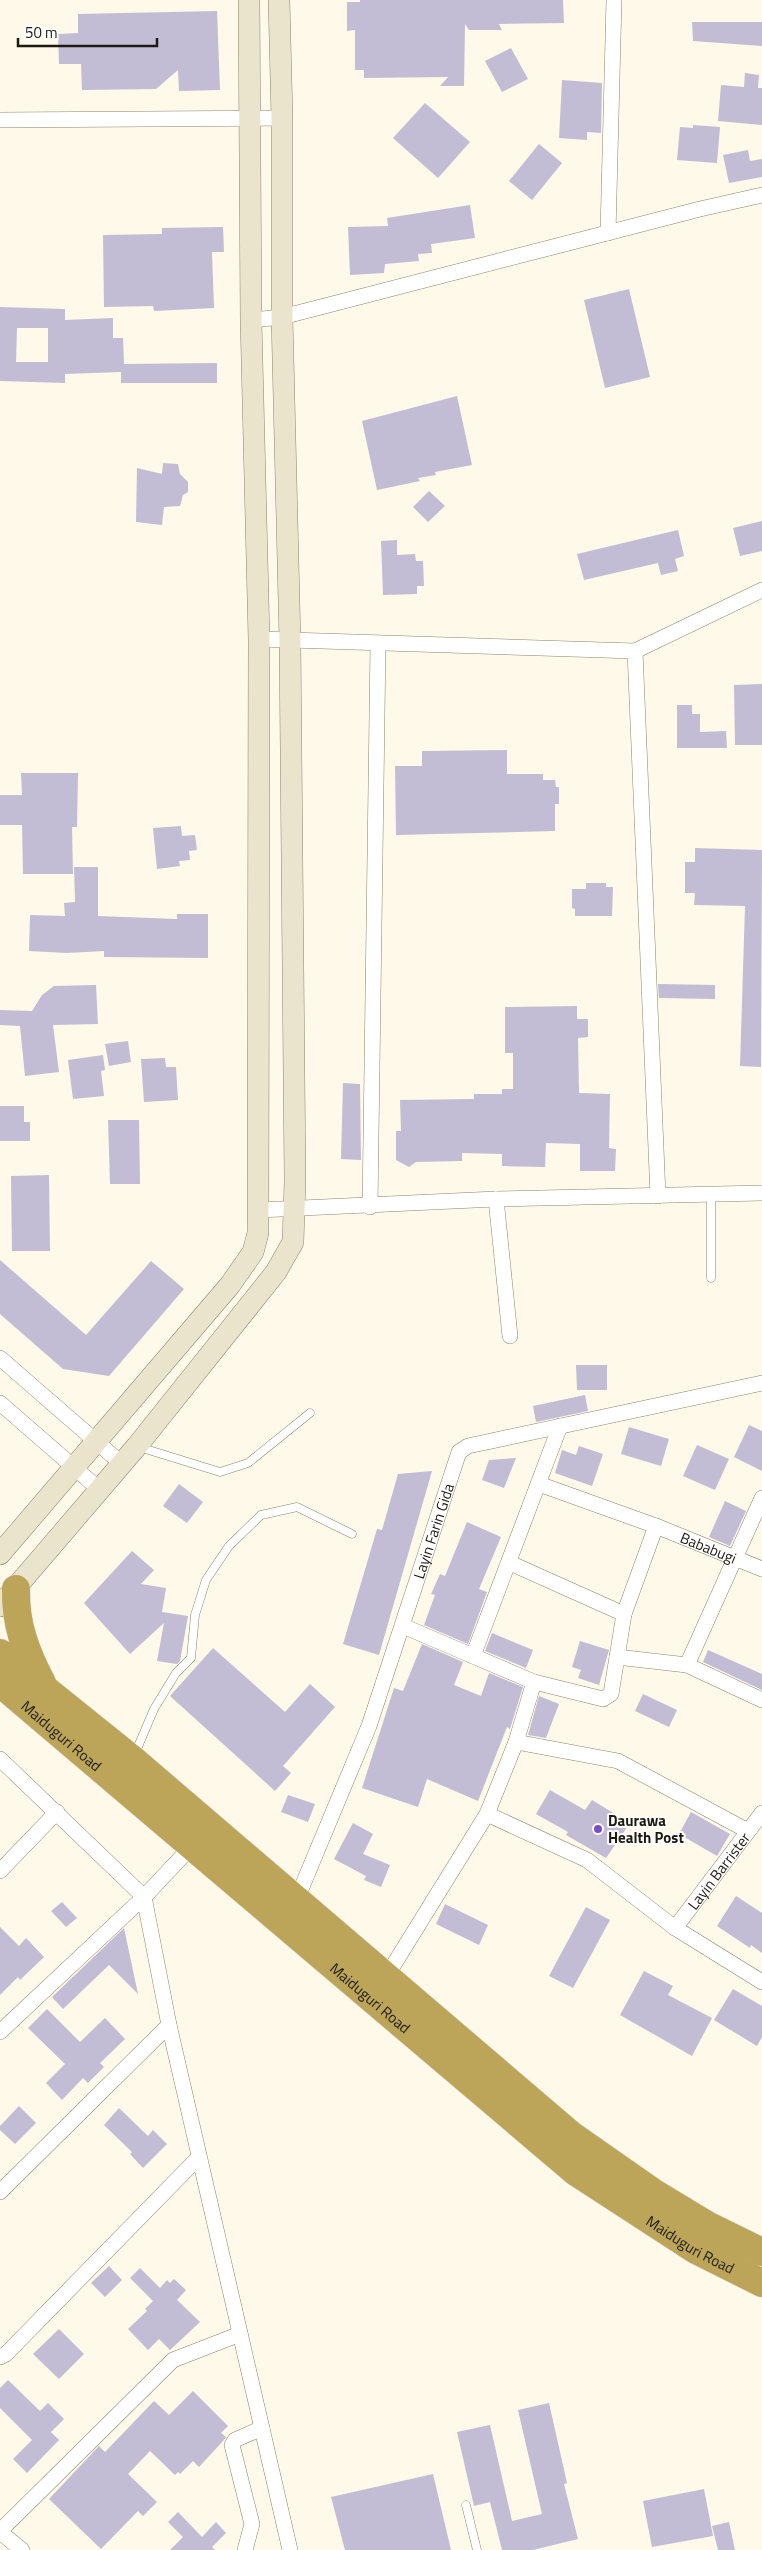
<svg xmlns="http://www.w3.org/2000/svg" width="762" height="2550" font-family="'Titillium Web',sans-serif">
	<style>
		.building { fill: #c3bcd5; fill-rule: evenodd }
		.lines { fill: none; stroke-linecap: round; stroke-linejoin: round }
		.lane-casing { stroke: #8c846c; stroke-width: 9 }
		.street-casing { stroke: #8c846c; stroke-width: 16 }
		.secondary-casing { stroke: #8c846c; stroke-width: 22 }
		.highway-casing { stroke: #dfdfde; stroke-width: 29 }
		.lane { stroke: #fff; stroke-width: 8 }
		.street { stroke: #fff; stroke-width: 15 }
		.secondary { stroke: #ebe4cd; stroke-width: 21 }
		.highway { stroke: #bca558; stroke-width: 28 }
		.poi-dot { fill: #7c4dc5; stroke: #fff; stroke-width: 2 }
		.labels { text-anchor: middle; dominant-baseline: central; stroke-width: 4; stroke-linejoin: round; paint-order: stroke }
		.street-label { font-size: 15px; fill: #1d1b11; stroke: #fff }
		.poi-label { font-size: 15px; font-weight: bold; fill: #1d1b11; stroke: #fff; text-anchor: start }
	</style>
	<rect width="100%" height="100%" fill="#fef9e9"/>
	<!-- building -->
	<g class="building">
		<path d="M360 0H563L564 23 499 24 502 30H469L465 24 464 86H440L448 77 364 78V70H355V30L347 31V2H360Z"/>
		<path d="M217 11 220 90 179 91 178 70 156 89 82 90 81 64H59L58 34 78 33V14Z"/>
		<path d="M692 22H762V46L693 41Z"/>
		<path d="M511 48 528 79 502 92 485 61Z"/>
		<path d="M745 73 759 75 758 88H762V125L718 121 721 85 744 87Z"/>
		<path d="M562 80 602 83 601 133 587 132V140L559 138Z"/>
		<path d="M425 103 470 142 438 178 393 138Z"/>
		<path d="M693 125 720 127 717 163 677 160 680 127 693 128Z"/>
		<path d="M539 144 562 163 532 200 509 181Z"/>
		<path d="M748 150 750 161 762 159V177L729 183 723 155Z"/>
		<path d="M470 205 475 238 431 244 432 253 418 254 419 261 385 264 384 273 350 275 348 227 388 226 387 218Z"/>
		<path d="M223 227 224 252H212L214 308 154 311 153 306 104 307 103 235 162 234V228Z"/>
		<path d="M629 289 650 377 605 388 584 300Z"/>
		<path d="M0 307 65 309V320L113 318V338H123L124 364 217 363V383H121V372L65 374V383L0 381ZM17 328H48V362H16Z"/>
		<path d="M457 396 472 465 435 472 436 475 418 478 420 481 377 490 362 421Z"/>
		<path d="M163 463 178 464 180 474 188 482V492L183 495 180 506 164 507 162 525 136 522 137 468 162 474Z"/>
		<path d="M429 491 445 506 428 522 413 507Z"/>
		<path d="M762 521V551L740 556 733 528Z"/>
		<path d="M678 530 684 556 675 559 678 571 661 575 658 563 584 580 577 554Z"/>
		<path d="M397 540V555L415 554 416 561H423L424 586H417V594L383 595 381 541Z"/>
		<path d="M762 684V745H735L734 685Z"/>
		<path d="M677 705H692V714H700V732L726 731 727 748H677Z"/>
		<path d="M507 750V774H543V780H555L556 787H559V804H555V831L396 835 395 766H422V751Z"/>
		<path d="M21 773H78L77 827H72L73 874H23L22 825H0V795H22Z"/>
		<path d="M181 826 182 836 195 835 197 850 189 851 190 860 179 861 180 866 157 869 153 828Z"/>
		<path d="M695 848 762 850 761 1067 740 1066 745 906 694 905 695 893H685V862H695Z"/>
		<path d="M74 867H98V916L177 919V914H208V958L104 957V951L67 953 29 951 30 915 65 916 64 903 75 902Z"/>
		<path d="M586 883H606V887H613L612 916H575V909L572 908V889H586Z"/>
		<path d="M658 984 715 985V999L659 998Z"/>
		<path d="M96 985 98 1024 53 1025 59 1072 25 1076 20 1026 0 1025V1010L32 1011 42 995 54 986Z"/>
		<path d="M577 1006V1019H588V1037L578 1038 579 1093 610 1094 609 1148 616 1149 615 1171H580V1144L546 1143 545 1167 502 1166V1154L462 1153V1161L416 1162 409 1167 396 1160V1131H401L400 1100 474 1099V1094H502V1089H513V1053H505V1007Z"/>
		<path d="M128 1041 131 1062 109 1066 105 1044Z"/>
		<path d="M103 1055 105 1070 101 1071 104 1096 73 1099 68 1060Z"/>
		<path d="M165 1058 166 1067H176L178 1100 144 1102 141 1059Z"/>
		<path d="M343 1083 360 1084 361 1160 341 1159Z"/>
		<path d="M0 1106H24V1122H30V1141H0Z"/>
		<path d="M108 1120H139L140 1184H110Z"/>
		<path d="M49 1175 50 1251H12L11 1176Z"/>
		<path d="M0 1260 86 1335 151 1261 184 1289 109 1376 63 1369 0 1314Z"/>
		<path d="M576 1365H607V1390H577Z"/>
		<path d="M585 1395 588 1411 536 1422 533 1406Z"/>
		<path d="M749 1425 762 1431V1471L734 1457Z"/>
		<path d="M629 1427 669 1439 661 1466 621 1454Z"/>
		<path d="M697 1445 729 1459 715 1490 683 1476Z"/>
		<path d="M579 1446 603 1454 592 1486 555 1473 562 1450 576 1455Z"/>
		<path d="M516 1458 504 1488 482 1480 489 1460Z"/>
		<path d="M432 1471 379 1655 343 1644 377 1529 382 1530 398 1474Z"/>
		<path d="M179 1484 203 1502 187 1523 163 1506Z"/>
		<path d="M725 1501 746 1511 730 1546 709 1537Z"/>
		<path d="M467 1522 501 1537 479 1589 487 1592 468 1644 424 1625 435 1595 431 1594 440 1574 445 1576Z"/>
		<path d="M132 1551 154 1570 141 1584 166 1588 162 1612 188 1616 180 1661 177 1664 157 1661 164 1623 130 1654 84 1603Z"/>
		<path d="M492 1633 533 1650 526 1668 485 1651Z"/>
		<path d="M580 1641 609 1650 599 1685 578 1678 581 1670 572 1667Z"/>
		<path d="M422 1644 463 1662 454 1685 481 1696 489 1673 523 1687 510 1729 507 1727 478 1801 427 1779 418 1807 362 1788 394 1688 403 1691Z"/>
		<path d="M213 1648 285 1712 310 1684 335 1707 283 1766 291 1773 275 1791 170 1696Z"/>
		<path d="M708 1650 762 1674V1690L703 1662Z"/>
		<path d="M643 1694 677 1710 669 1727 635 1711Z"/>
		<path d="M539 1696 559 1704 546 1738 528 1735Z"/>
		<path d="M550 1790 585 1810 592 1800 630 1823 606 1858 566 1835 568 1832 536 1814Z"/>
		<path d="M288 1795 315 1804 308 1822 281 1812Z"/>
		<path d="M691 1812 730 1834 717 1856 679 1834Z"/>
		<path d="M353 1823 373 1834 363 1854 390 1865 381 1887 364 1880 366 1876 334 1859Z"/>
		<path d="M736 1896 762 1913V1953L751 1945 750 1948 717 1926Z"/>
		<path d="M62 1902 77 1918 66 1927 51 1911Z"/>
		<path d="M445 1904 488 1925 479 1945 436 1924Z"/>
		<path d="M586 1907 610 1920 573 1988 549 1976Z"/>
		<path d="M0 1927 19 1946 26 1938 44 1957 20 1980 18 1977 0 1995Z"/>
		<path d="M124 1928 138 1994 109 1965 63 2009 52 1997Z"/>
		<path d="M644 1971 673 1986 668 1995 712 2018 692 2056 620 2015Z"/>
		<path d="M733 1989 762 2006V2037L757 2046 714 2020Z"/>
		<path d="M47 2009 80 2042 105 2018 125 2039 100 2063 104 2067 88 2083 83 2078 62 2100 46 2083 65 2064 28 2028Z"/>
		<path d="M19 2106 36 2123 15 2144 0 2130V2126Z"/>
		<path d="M119 2108 148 2136 153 2130 167 2144 143 2168 130 2154 132 2152 104 2125Z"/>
		<path d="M109 2266 122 2280 105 2297 91 2283Z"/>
		<path d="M140 2268 160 2288 167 2280 170 2283 174 2279 186 2290 177 2300 200 2322 170 2350 159 2339 148 2350 128 2329 147 2311 145 2309 153 2301 130 2278Z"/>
		<path d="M59 2329 84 2354 59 2379 33 2354Z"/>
		<path d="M8 2380 40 2411 48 2403 64 2419 51 2432 59 2440 27 2473 13 2459 32 2440 0 2408V2388Z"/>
		<path d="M193 2391 228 2426 221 2433 226 2437 223 2441 199 2467 193 2461 180 2474 178 2472 175 2475 150 2451 128 2474 157 2502 143 2516 138 2511 101 2549 49 2499 99 2446 105 2452 154 2401 169 2415Z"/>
		<path d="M549 2403 567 2483 564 2484 578 2539 533 2550H502L490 2502 474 2506 457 2432 490 2425 512 2521 542 2514 518 2410Z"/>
		<path d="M433 2474 451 2550H345L331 2497Z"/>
		<path d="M704 2489 713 2536 652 2547 643 2501Z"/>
		<path d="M178 2512 202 2537 216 2522 226 2533 212 2547 215 2550H170L183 2537 168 2522Z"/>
		<path d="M729 2522 735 2550H718L712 2526Z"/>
	</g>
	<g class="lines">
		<!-- lane casing -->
		<g class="lane-casing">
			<g id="lane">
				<path d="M711 1278V1195"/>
				<path d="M139 1447 220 1472 248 1463 310 1413"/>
				<path d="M134 1756 154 1709 176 1673 191 1658 195 1615 206 1580 229 1546 261 1515 297 1507 352 1534"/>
				<path d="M466 2505 477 2550"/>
			</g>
		</g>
		<!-- street casing -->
		<g class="street-casing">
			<g id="street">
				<path d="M0 120 282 118"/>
				<path d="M608 233 614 0"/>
				<path d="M251 320 282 317 700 209 762 195"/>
				<path d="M259 639 635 651 658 1196"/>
				<path d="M635 651 762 590"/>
				<path d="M496 1199 510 1336"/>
				<path d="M370 1207 378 645"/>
				<path d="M259 1210 496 1199 762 1193"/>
				<path d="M0 1358 122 1464"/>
				<path d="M0 1403 100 1490"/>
				<path d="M560 1426 473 1656 534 1682 603 1699 611 1694 624 1614 656 1526"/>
				<path id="s1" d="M539 1484 656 1526 762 1569"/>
				<path d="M510 1563 624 1614"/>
				<path d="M403 1626 473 1656"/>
				<path d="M617 1657 687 1665 762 1700"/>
				<path d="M687 1665 762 1498"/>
				<path d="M516 1742 618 1761 748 1831"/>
				<path d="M0 1759 144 1897 169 2025 290 2550"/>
				<path d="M487 1814 587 1860 675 1928 762 1982"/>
				<path d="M0 1871 57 1812"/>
				<path id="s2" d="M296 1901 369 1726 459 1452 468 1446 762 1383"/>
				<path id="s3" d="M675 1928 762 1813"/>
				<path d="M383 1982 487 1814 516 1742 534 1682"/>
				<path d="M0 2032 144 1897 191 1847"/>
				<path d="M0 2192 169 2025"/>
				<path d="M0 2357 6 2354 199 2157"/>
				<path d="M0 2531 173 2360 240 2334"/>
				<path d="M0 2532 22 2550"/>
				<path d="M245 2550 252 2524 232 2445 235 2440 262 2428"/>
			</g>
		</g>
		<!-- secondary casing -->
		<g class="secondary-casing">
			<g id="secondary">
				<path d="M0 1554 230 1285 253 1252 258 1233 259 639 251 320 249 0"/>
				<path d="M0 1606 137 1446 276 1272 293 1242 295 1181 290 642 282 317V118L279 0"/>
			</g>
		</g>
		<!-- highway casing -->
		<g class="highway-casing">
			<g id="highway">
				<path d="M16 1589C15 1624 26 1653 42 1683"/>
				<path d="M0 1653 133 1760 571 2135 654 2193 707 2225 762 2252"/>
				<path id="s4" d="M0 1683 576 2172 696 2250 762 2283"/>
			</g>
		</g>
		<!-- lane -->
		<use href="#lane" class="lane"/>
		<!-- street -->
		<use href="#street" class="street"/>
		<!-- secondary -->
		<use href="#secondary" class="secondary"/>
		<!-- highway -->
		<use href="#highway" class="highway"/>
	</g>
	<!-- markers -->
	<circle class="poi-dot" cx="598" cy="1829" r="5"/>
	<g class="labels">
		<!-- street labels -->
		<g class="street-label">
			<text stroke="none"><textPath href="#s2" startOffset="395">Layin Farin Gida</textPath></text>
			<text stroke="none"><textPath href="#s1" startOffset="181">Bababugi</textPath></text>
			<text stroke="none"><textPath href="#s4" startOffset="81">Maiduguri Road</textPath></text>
			<text stroke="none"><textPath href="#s3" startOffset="72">Layin Barrister</textPath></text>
			<text stroke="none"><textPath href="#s4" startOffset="486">Maiduguri Road</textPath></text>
			<text stroke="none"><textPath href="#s4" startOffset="891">Maiduguri Road</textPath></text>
		</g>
		<!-- poi labels -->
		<g class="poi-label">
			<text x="608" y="1820">Daurawa<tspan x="608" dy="17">Health Post</tspan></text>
		</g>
	</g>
	<!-- scale -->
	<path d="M18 38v8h139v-8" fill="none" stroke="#1d1b11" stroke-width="2.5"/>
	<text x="25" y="38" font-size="15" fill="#1d1b11" stroke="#ffffff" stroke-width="4" paint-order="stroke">50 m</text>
</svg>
